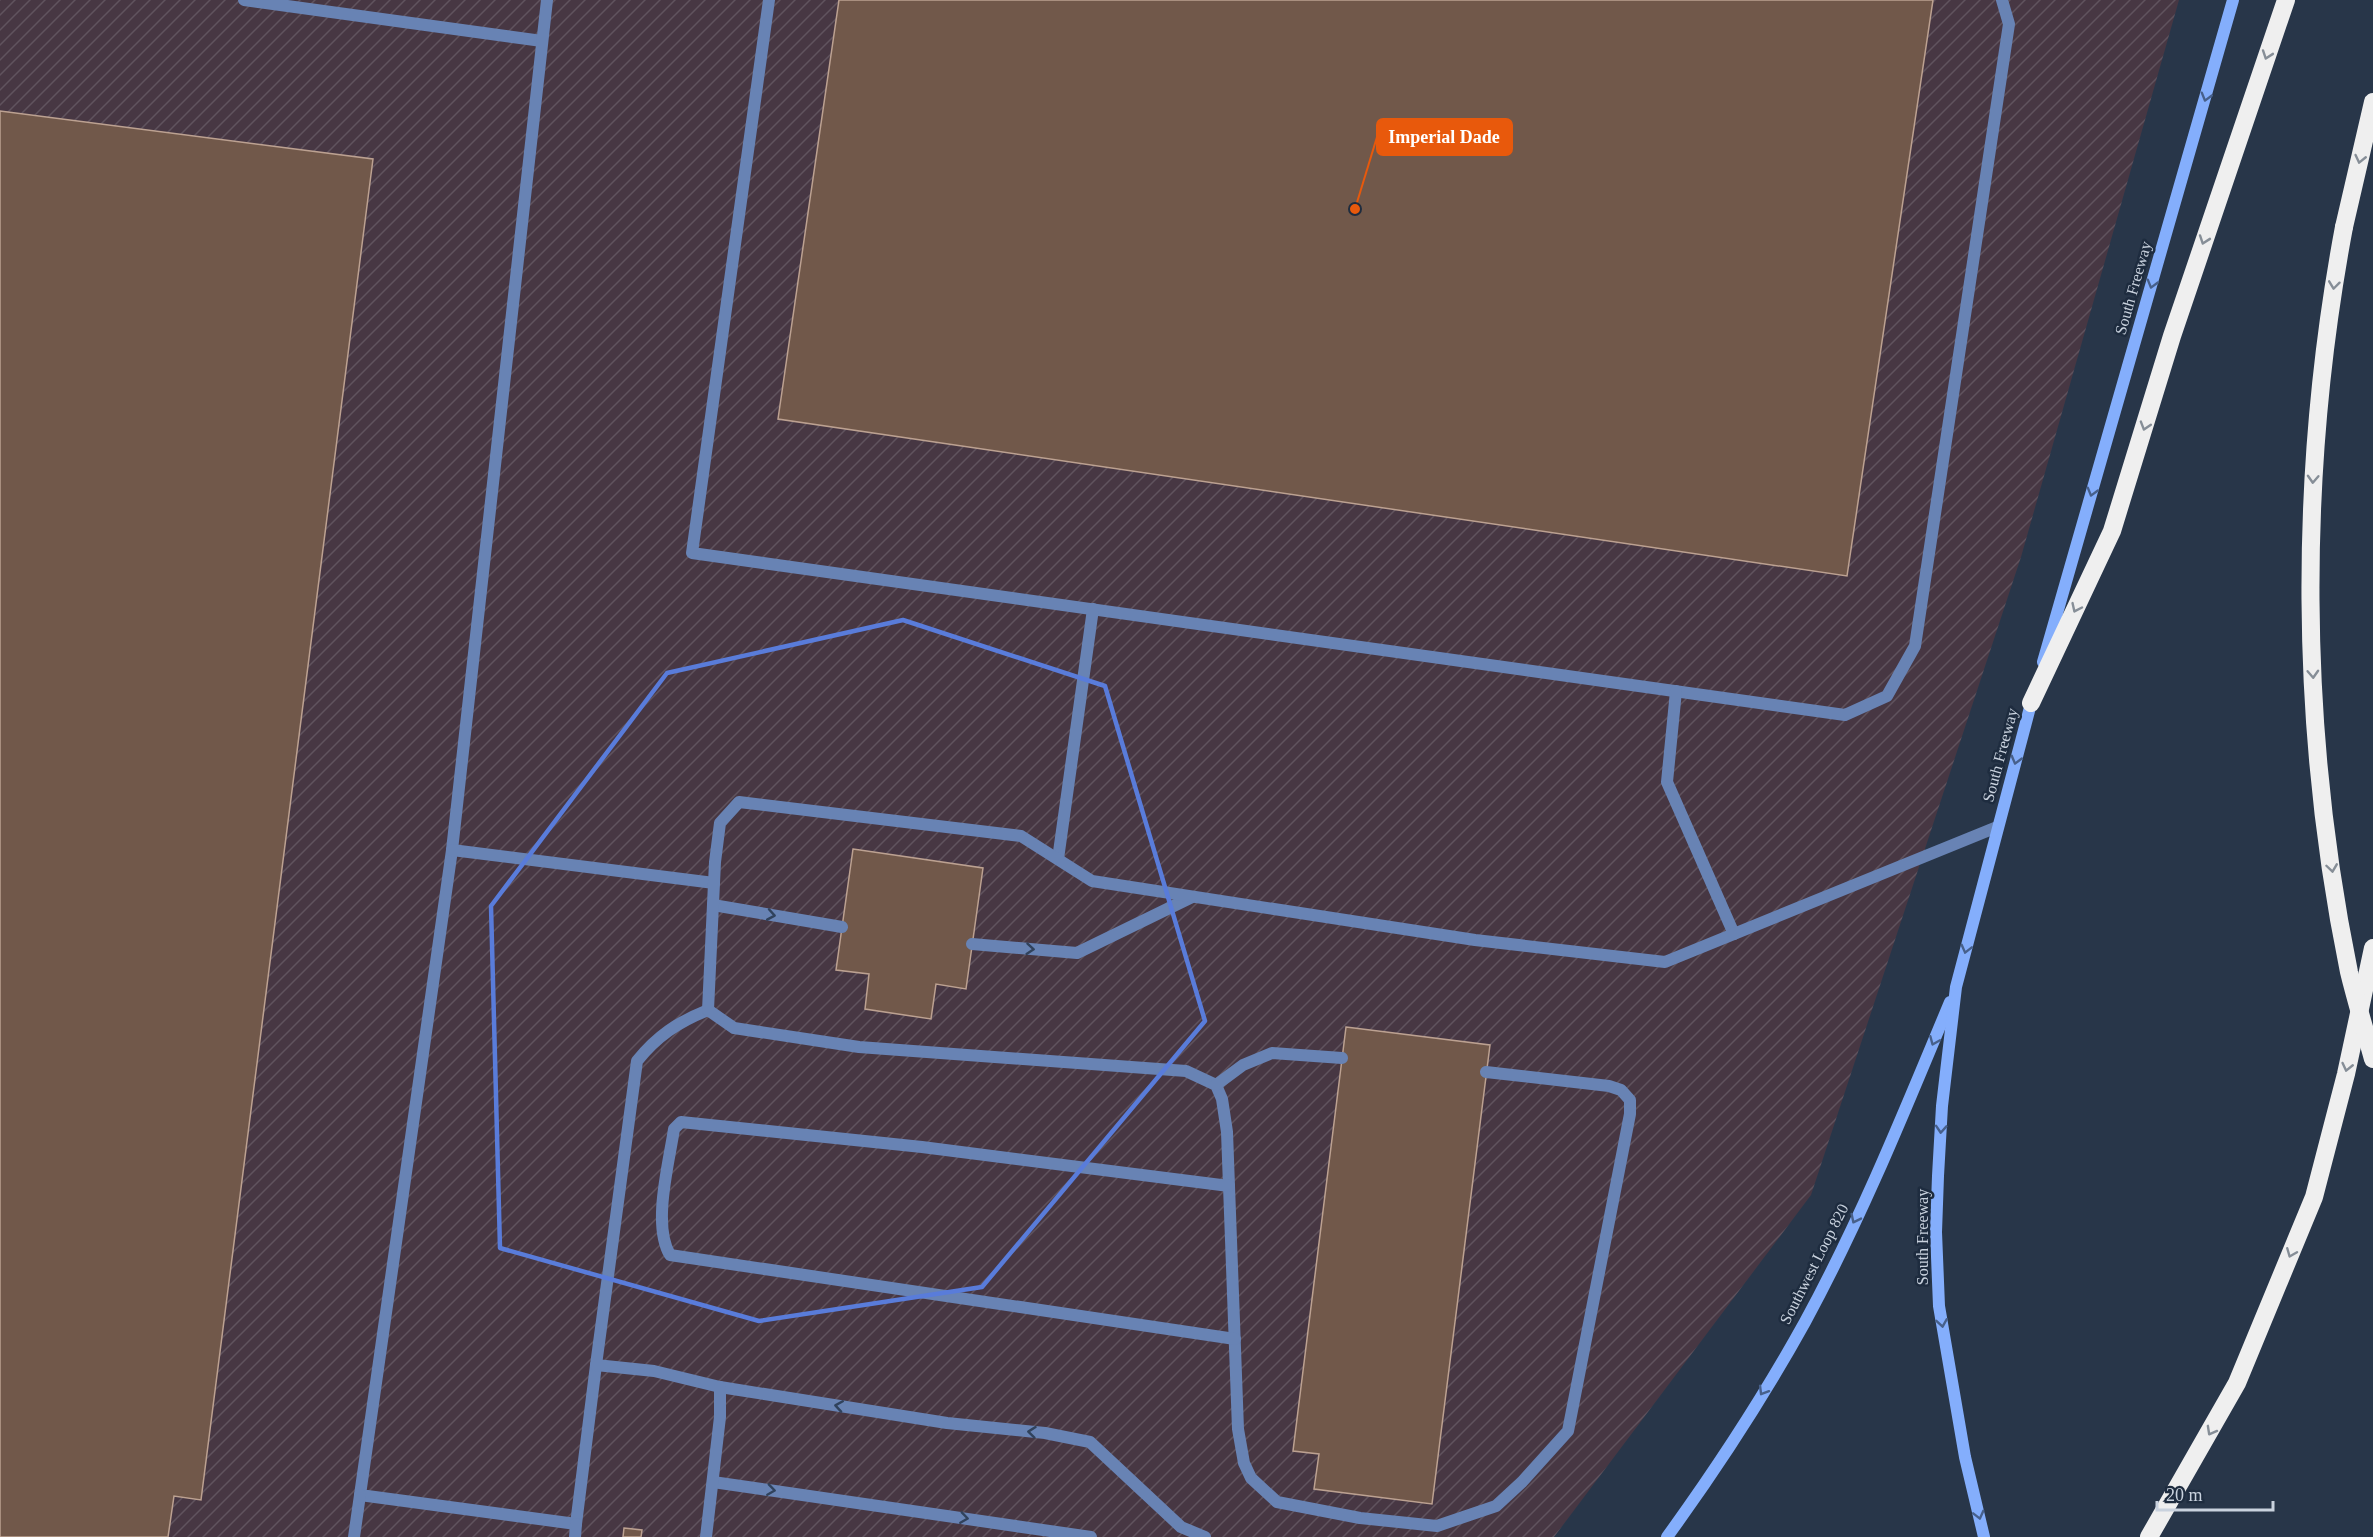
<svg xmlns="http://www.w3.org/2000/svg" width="2373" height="1537" font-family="Georgia,serif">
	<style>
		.industrial { fill: url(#industrial-furrows) }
		.building { fill: #71584a; stroke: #bca191; stroke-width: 1.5 }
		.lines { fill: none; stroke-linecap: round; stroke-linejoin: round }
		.lane { stroke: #6883b4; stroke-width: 12 }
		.secondary { stroke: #84aefc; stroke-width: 12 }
		.highway { stroke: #efefef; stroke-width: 18 }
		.highway-bridge { stroke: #efefef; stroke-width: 18 }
		.oneway { stroke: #868e97 }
		.oneway2 { stroke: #47608b }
		.oneway3 { stroke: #30425c }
		.marked { fill: none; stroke: #597cda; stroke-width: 4.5; stroke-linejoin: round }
		.labels { text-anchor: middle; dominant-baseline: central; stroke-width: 5; stroke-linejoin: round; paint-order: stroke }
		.street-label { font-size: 16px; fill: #c9d2de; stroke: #1e2c3f }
		.leader { fill: none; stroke: #e8590c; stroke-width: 2 }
		.callout-dot { fill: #e8590c; stroke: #1e2c3f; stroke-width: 2 }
		.callout { fill: #e8590c; stroke: #e8590c; stroke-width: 2 }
		.callout-label { font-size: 18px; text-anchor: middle; font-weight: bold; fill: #fff }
	</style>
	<defs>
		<pattern id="industrial-furrows" width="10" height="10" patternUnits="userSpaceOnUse" patternTransform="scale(1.5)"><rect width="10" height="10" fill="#473743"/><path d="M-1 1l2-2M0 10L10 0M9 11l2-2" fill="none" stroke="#60535e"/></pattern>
	</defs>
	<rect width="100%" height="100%" fill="#283649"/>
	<!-- industrial -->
	<path class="industrial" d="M0 0H2179L2021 557 1811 1195 1554 1537H0Z"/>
	<!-- building -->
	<g class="building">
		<path d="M839 0H1933L1847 576 778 419Z"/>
		<path d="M0 111 373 159 201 1500 174 1496 168 1537H0Z"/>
		<path d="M853 849 983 868 966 989 936 984 931 1019 865 1009 869 974 836 970Z"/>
		<path d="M1346 1027 1490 1045 1432 1504 1314 1489 1319 1454 1293 1451Z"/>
		<path d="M624 1528 642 1530 641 1537H623Z"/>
	</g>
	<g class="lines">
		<!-- lane -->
		<g class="lane">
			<path d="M244 0 542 41"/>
			<path d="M547 0 452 850 360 1495 576 1524 596 1365"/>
			<path d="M769 0 692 553 1845 715 1887 696 1915 646 2009 24 2002 0"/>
			<path d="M1676 691 1667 782 1734 934"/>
			<path d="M452 850 714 883"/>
			<path d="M1058 859 1093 609"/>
			<path d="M713 905 842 927"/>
			<path d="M972 944 1077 953 1192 897"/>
			<path d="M708 1010C678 1022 657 1036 637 1061L596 1365 654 1371 720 1387 947 1423 1045 1433 1090 1442 1181 1527 1205 1537"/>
			<path d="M1486 1072 1609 1086 1621 1090 1630 1100V1114L1568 1431 1522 1482 1496 1506 1437 1526 1360 1518 1277 1502 1251 1478 1244 1463 1238 1429 1227 1132 1222 1099 1216 1085 1186 1071 859 1047 734 1028 708 1010 715 862 720 823 739 802 1021 836 1092 881 1475 940 1665 962 1997 827"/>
			<path d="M1216 1085 1243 1065 1272 1053 1342 1058"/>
			<path d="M1229 1186 922 1147 681 1122 674 1129C669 1163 652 1225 670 1255L1235 1339"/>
			<path d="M713 1482 1091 1537"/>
			<path d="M354 1537 360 1495"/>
			<path d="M575 1537 576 1524"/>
			<path d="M706 1537 720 1417V1387"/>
		</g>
		<!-- secondary -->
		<g class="secondary">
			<path d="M2043 662 2233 0"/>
			<path d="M1667 1537C1717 1468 1764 1396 1805 1322 1861 1219 1905 1110 1950 1002"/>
			<path d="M1984 1537 1965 1457 1939 1306 1936 1232 1938 1176 1942 1106 1956 987 2033 696"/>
		</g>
		<!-- highway -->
		<g class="highway">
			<path d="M2344 227 2373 102"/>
			<path d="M2031 703 2112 531 2172 336 2286 0"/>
			<path d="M2149 1537 2237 1383 2314 1197 2346 1074 2373 948"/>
		</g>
		<!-- highway-bridge -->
		<path class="highway-bridge" d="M2344 227C2298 472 2299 728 2349 972 2356 1001 2365 1030 2373 1059"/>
	</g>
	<!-- one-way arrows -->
	<defs><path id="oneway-chevron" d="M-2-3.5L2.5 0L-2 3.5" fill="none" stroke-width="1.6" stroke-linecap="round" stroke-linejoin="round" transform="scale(1.5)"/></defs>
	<g class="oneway">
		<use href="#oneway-chevron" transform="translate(2267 55) rotate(109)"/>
		<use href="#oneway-chevron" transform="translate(2360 159) rotate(103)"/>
		<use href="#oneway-chevron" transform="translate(2204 240) rotate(109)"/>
		<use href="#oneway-chevron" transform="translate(2334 285) rotate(97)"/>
		<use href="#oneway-chevron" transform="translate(2145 426) rotate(107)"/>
		<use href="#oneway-chevron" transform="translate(2313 479) rotate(93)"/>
		<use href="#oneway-chevron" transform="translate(2076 608) rotate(115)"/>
		<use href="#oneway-chevron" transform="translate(2313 674) rotate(87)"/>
		<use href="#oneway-chevron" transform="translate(2332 868) rotate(82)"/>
		<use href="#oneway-chevron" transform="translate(2347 1067) rotate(103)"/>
		<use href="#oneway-chevron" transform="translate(2291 1253) rotate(112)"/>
		<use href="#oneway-chevron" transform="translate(2211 1431) rotate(119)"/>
	</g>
	<g class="oneway2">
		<use href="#oneway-chevron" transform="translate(2206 97) rotate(106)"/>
		<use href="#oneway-chevron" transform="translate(2152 284) rotate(106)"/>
		<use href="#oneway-chevron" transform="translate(2092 492) rotate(106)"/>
		<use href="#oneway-chevron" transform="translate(2016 760) rotate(105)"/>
		<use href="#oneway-chevron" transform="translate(1966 949) rotate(104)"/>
		<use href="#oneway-chevron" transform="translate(1934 1041) rotate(113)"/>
		<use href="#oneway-chevron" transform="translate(1941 1129) rotate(94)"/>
		<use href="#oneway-chevron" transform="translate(1855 1219) rotate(116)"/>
		<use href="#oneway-chevron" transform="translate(1942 1323) rotate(81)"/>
		<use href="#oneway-chevron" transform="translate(1763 1391) rotate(121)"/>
		<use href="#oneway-chevron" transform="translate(1979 1515) rotate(76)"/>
	</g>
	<g class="oneway3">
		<use href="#oneway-chevron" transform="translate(771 915) rotate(10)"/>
		<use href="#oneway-chevron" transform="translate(1030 949) rotate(5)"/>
		<use href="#oneway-chevron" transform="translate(839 1406) rotate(-171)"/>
		<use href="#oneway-chevron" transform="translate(1032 1432) rotate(-174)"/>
		<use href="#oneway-chevron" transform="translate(771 1490) rotate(8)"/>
		<use href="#oneway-chevron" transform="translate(964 1518) rotate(8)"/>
	</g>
	<!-- marked area -->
	<path class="marked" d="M903 620 1105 686 1205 1021 982 1287 759 1321 500 1248 491 906 667 673Z"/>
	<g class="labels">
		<!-- street labels -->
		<g class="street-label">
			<text transform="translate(2133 288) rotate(-74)">South Freeway</text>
			<text transform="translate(2000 755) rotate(-75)">South Freeway</text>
			<text transform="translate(1922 1237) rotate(-90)">South Freeway</text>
			<text transform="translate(1814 1264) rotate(-63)">Southwest Loop 820</text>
		</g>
	</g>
	<!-- callouts -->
	<path class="leader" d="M1355 209L1377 137"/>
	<circle class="callout-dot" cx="1355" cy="209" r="6"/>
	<rect class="callout" x="1377" y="119" width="135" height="36" rx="6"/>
	<g class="callout-label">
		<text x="1444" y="143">Imperial Dade</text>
	</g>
	<!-- scale -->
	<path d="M2157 1501v9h116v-9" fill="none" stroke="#c9d2de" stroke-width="3"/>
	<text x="2166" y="1501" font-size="18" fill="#c9d2de" stroke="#1e2c3f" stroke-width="4.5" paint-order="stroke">20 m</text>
</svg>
